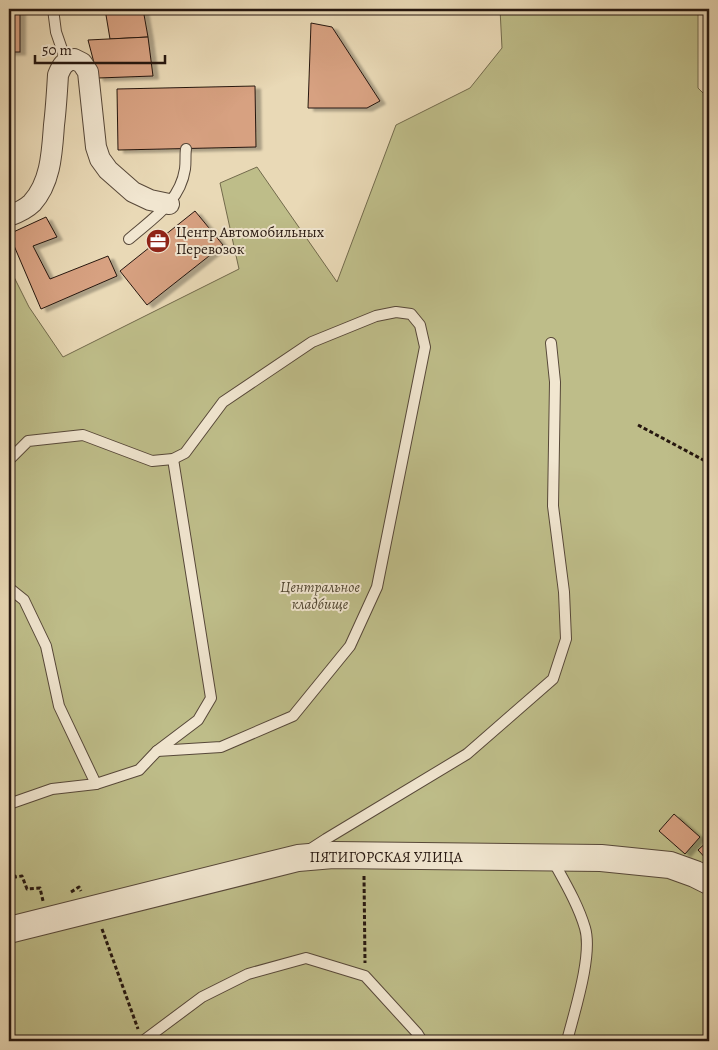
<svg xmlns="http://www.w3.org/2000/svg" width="718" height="1050" font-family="Alegreya,serif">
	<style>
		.green { fill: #bebd89; stroke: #726a4c }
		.building { fill: #d7a181; stroke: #26170f; filter: url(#shadow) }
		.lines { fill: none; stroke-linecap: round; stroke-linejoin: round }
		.service-casing { stroke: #574839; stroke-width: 12 }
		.minor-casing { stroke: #574839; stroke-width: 22 }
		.tertiary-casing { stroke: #574839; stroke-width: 28 }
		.path { stroke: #26170f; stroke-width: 3; stroke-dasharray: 4 2.5; stroke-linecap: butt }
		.service { stroke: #f1e6d0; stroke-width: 10 }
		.minor { stroke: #f1e6d0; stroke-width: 20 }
		.tertiary { stroke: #f1e6d0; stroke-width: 26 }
		.labels { text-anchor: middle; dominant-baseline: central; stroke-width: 4; stroke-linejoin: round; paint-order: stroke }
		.poi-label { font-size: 15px; fill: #26170f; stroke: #f1e6d0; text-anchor: start }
		.park-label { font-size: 15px; font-style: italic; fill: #544934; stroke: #f1e6d0 }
		.street-label { font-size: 15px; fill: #26170f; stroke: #f1e6d0 }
	</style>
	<defs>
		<filter id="shadow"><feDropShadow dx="5.5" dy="3" stdDeviation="1" flood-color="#0004"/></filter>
	</defs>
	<rect width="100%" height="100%" fill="#e9d9b6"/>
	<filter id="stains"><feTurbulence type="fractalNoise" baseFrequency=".004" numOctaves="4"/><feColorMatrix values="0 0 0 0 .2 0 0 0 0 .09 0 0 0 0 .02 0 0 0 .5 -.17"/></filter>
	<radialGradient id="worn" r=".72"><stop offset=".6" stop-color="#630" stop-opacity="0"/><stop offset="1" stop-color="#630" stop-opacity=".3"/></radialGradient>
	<!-- green -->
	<path class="green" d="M500 9H698V88L709 99V1041H9V267L29 307 63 357 239 269 220 183 257 167 337 282 396 125 470 88 502 48Z"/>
	<!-- building -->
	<g class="building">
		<rect x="9" y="9" width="11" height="43"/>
		<path d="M105 9H143L148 37 110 39Z"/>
		<path d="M311 23 332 27 380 101 367 108H308Z"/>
		<path d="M148 37 153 76 98 78 88 40Z"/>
		<path d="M255 86 256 147 118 150 117 89Z"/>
		<path d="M195 211 223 245 147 305 120 271Z"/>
		<path d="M46 217 57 237 33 246 50 279 108 256 117 276 41 309 9 234Z"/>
		<path d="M674 814 700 837 685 854 659 831Z"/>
		<path d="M709 840V862L698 850Z"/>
	</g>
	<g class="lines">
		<!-- service casing -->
		<g class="service-casing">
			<g id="service">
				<path d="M53 9 56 32 66 61"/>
				<path d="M129 239C153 218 180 202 185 169 186 162 185 155 186 149"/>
				<path d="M9 460 28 441 83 435 152 461 173 459 185 453 223 402 312 342 376 316 396 312 411 314 420 325 425 347 377 587 350 646 293 716 221 747 157 751"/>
				<path d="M9 588 24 600 46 646 59 706 96 784 52 789 9 804"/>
				<path d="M96 784 139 770 157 751 198 720 211 698 173 459"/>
				<path d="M309 850 326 839 467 754 553 679 566 639 564 592 553 506 555 382 551 343"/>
				<path d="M552 859C564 881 578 904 585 928 593 955 574 1013 567 1041"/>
				<path d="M143 1041 202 997 248 974 306 958 365 976 417 1033 422 1041"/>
			</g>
		</g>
		<!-- minor casing -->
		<g class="minor-casing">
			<path id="minor" d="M9 216C17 213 26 209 32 203 51 182 52 152 54 125 56 109 57 92 58 75 62 65 64 62 74 59L82 63 88 72 96 147 100 159 108 170 133 192 150 200 169 204"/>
		</g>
		<!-- tertiary casing -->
		<g class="tertiary-casing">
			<path id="tertiary" d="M9 930 298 858 333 855 601 858 670 865 695 874 709 881"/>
		</g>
		<!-- path -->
		<g class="path">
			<path d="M638 425 709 463"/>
			<path d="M9 843 11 863 15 877 22 876 27 889 40 888 43 901"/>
			<path d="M364 876 365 963"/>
			<path d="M71 892 79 887 81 891"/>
			<path d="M102 929 138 1029"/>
		</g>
		<!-- service -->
		<use href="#service" class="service"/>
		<!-- minor -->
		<use href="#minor" class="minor"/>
		<!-- tertiary -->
		<use href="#tertiary" class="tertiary"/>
	</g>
	<!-- icons -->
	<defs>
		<g id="office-disc" transform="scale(1.25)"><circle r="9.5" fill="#8f2418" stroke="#f1e6d0"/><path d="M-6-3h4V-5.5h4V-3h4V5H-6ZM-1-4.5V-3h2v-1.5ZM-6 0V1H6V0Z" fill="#fff"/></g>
	</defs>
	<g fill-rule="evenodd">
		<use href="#office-disc" x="158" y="241"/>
	</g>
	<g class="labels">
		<!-- poi labels -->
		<g class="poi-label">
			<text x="176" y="232">Центр Автомобильных<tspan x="176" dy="17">Перевозок</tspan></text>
		</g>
		<!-- park labels -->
		<g class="park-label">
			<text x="320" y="587">Центральное<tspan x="320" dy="17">кладбище</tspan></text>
		</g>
		<!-- street labels -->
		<g class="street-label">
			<text x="386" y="857">ПЯТИГОРСКАЯ УЛИЦА</text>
		</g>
	</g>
	<!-- margin -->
	<rect width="718" height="1050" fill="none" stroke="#e9d9b6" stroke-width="30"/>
	<rect x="10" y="10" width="698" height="1030" fill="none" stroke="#26170f" stroke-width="2.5"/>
	<rect x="15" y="15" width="688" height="1020" fill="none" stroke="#26170f"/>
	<!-- scale -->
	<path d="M35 55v8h130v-8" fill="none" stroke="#26170f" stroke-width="2.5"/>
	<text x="42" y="55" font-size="15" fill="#26170f" stroke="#f1e6d0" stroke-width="4" paint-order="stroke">50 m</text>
	<rect width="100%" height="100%" filter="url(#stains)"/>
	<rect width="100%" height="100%" fill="url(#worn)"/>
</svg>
